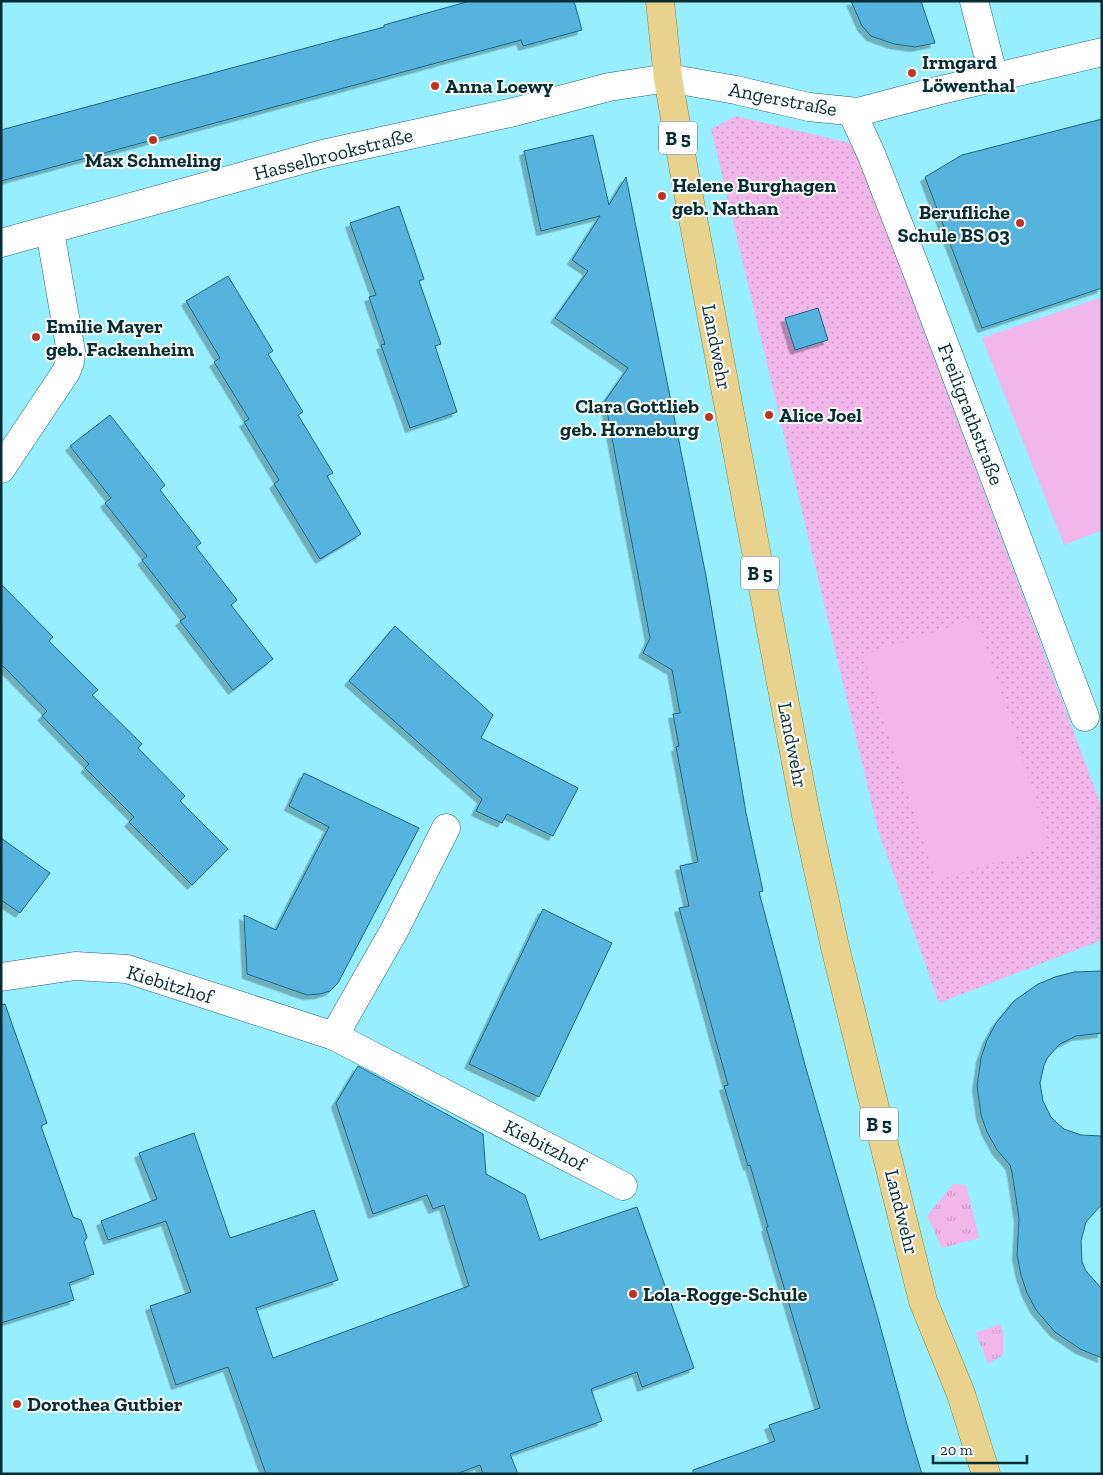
<svg xmlns="http://www.w3.org/2000/svg" width="1103" height="1475" font-family="'Zilla Slab',serif">
	<style>
		.grass { fill: url(#grass-tufts) }
		.park { fill: url(#park-dots) }
		.pitch { fill: #f1b6ea }
		.building { fill: #55b3de; stroke: #1a6786; filter: url(#shadow) }
		.lines { fill: none; stroke-linecap: round; stroke-linejoin: round }
		.street-casing { stroke: #26646f; stroke-width: 29 }
		.secondary-casing { stroke: #26646f; stroke-width: 29 }
		.primary-casing { stroke: #8f853d; stroke-width: 29 }
		.street { stroke: #fff; stroke-width: 28 }
		.secondary { stroke: #fff; stroke-width: 28 }
		.primary { stroke: #e8d28e; stroke-width: 28 }
		.poi-dot { fill: #bf3222; stroke: #fefefe; stroke-width: 2 }
		.labels { text-anchor: middle; dominant-baseline: central; stroke-width: 4; stroke-linejoin: round; paint-order: stroke }
		.shield { fill: #fefefe; stroke: #506c70; stroke-width: 1 }
		.shield-label { font-size: 19px; font-weight: bold; fill: #052d33 }
		.poi-label { font-size: 20px; font-weight: bold; fill: #052d33; stroke: #fefefe; text-anchor: start }
		.street-label { font-size: 20px; fill: #052d33; stroke: #fefefe }
	</style>
	<defs>
		<pattern id="grass-tufts" width="24" height="20" patternUnits="userSpaceOnUse" patternTransform="scale(1.25)"><rect width="24" height="20" fill="#f1b6ea"/><path d="M3 7l-1-3M5 7V3M7 7l1-3M15 17l-1-3M17 17v-4M19 17l1-3" fill="none" stroke="#cd9dc9"/></pattern>
		<pattern id="park-dots" width="8" height="8" patternUnits="userSpaceOnUse" patternTransform="scale(1.25)"><rect width="8" height="8" fill="#f1b6ea"/><path d="M2 2h.1M6 6h.1" fill="none" stroke="#cd9dc9" stroke-width="1.8" stroke-linecap="round"/></pattern>
		<filter id="shadow"><feDropShadow dx="-4.5" dy="4.5" stdDeviation="0" flood-color="#0004"/></filter>
	</defs>
	<rect width="100%" height="100%" fill="#96eefe"/>
	<!-- grass -->
	<g class="grass">
		<path d="M953 1184 966 1185 979 1238 942 1248 927 1216Z"/>
		<path d="M1000 1324 1003 1332V1355L988 1364 976 1333Z"/>
	</g>
	<!-- park -->
	<path class="park" d="M736 116 854 144 1102 808V940L939 1003 878 830 711 129Z"/>
	<!-- pitch -->
	<g class="pitch">
		<path d="M1102 297V530L1064 545 982 338Z"/>
		<path d="M977 618 1050 845 936 881 863 655Z"/>
	</g>
	<!-- building -->
	<g class="building">
		<path d="M470 1H574L582 30 523 46 521 40 1 181V130L384 27V25Z"/>
		<path d="M851 1H921L935 43 915 47 894 44 871 36 862 26Z"/>
		<path d="M1102 119V288L982 328 925 177 962 155Z"/>
		<path d="M593 135 609 205 626 177 706 576 746 813 763 891 759 892 805 1065 878 1318 908 1428 922 1474H693V1470L775 1441 769 1425 820 1408 766 1227H768L750 1165 748 1166 724 1086 728 1085 679 908 689 906 680 866 698 862 676 747 679 746 673 714 680 713 672 670 643 653 650 638 605 401 628 368 555 318 588 271 572 260 600 216 541 231 524 151Z"/>
		<path d="M399 206 424 279 419 281 441 344 435 346 457 412 410 428 381 345 385 344 369 297 376 295 350 223Z"/>
		<path d="M228 276 273 351 268 354 303 412 298 415 333 473 327 476 361 534 320 559 274 484 279 480 244 422 249 419 214 362 220 358 186 301Z"/>
		<path d="M818 308 828 340 795 350 785 318Z"/>
		<path d="M110 415 165 485 160 490 201 543 196 547 237 600 231 605 273 659 233 690 180 621 186 617 142 560 147 556 105 503 111 498 70 446Z"/>
		<path d="M1 584 53 637 49 641 98 690 92 695 142 744 138 748 185 796 180 801 228 849 192 885 129 822 134 817 85 768 89 764 42 716 47 711 1 664Z"/>
		<path d="M395 626 493 715 481 738 578 788 553 836 507 814 502 823 476 811 482 799 349 681Z"/>
		<path d="M304 773 419 828 338 983 330 991 320 994 307 995 247 974 244 915 276 930 329 827 289 806Z"/>
		<path d="M1 838 50 873 20 913 1 900Z"/>
		<path d="M543 909 612 943 539 1097 469 1064Z"/>
		<path d="M1102 971V1033L1076 1036 1060 1044 1048 1057 1044 1065 1040 1083 1043 1101 1051 1117 1057 1123 1064 1129 1081 1135 1102 1136V1204L1086 1222 1081 1241 1082 1262 1086 1271 1102 1289V1358L1080 1349 1055 1332 1036 1310 1027 1293 1021 1275 1017 1255 1019 1219 1012 1172 1010 1165 997 1150 987 1132 981 1115 977 1086 981 1058 987 1040 996 1023 1014 1001 1038 984 1055 977 1074 972Z"/>
		<path d="M5 1004 47 1123 41 1126 73 1217 81 1220 87 1237 84 1242 94 1274 69 1283 74 1300 1 1323V1005Z"/>
		<path d="M358 1066 483 1134 486 1174 525 1195 540 1240 637 1207 694 1368 642 1387 637 1372 591 1389 602 1421 510 1454 518 1474H483L480 1465 456 1474H266L228 1367 176 1385 150 1306 191 1292 166 1221 108 1240 101 1221 157 1199 139 1153 194 1133 230 1238 314 1210 338 1280 256 1308 273 1358 469 1286 444 1205 433 1209 427 1195 373 1214 336 1103Z"/>
	</g>
	<g class="lines">
		<!-- street casing -->
		<g class="street-casing">
			<g id="street">
				<path d="M974 1 994 78"/>
				<path d="M668 78 736 90 809 107 858 112 937 91 1102 52"/>
				<path d="M852 112 872 156 916 269 1085 717"/>
				<path d="M1 469 66 372 70 362 71 352 50 231"/>
				<path d="M1 977 75 966 127 969 334 1036 623 1186"/>
				<path d="M334 1036 394 931 446 828"/>
			</g>
		</g>
		<!-- secondary casing -->
		<g class="secondary-casing">
			<path id="secondary" d="M1 243 323 154 514 112 609 87 668 78"/>
		</g>
		<!-- primary casing -->
		<g class="primary-casing">
			<path id="primary" d="M660 1 668 78 684 171 806 815 835 947 923 1301 961 1394 986 1474"/>
		</g>
		<!-- street -->
		<use href="#street" class="street"/>
		<!-- secondary -->
		<use href="#secondary" class="secondary"/>
		<!-- primary -->
		<use href="#primary" class="primary"/>
	</g>
	<!-- markers -->
	<g class="poi-dot">
		<circle cx="912" cy="73" r="5"/>
		<circle cx="435" cy="86" r="5"/>
		<circle cx="153" cy="140" r="5"/>
		<circle cx="662" cy="196" r="5"/>
		<circle cx="1020" cy="223" r="5"/>
		<circle cx="36" cy="337" r="5"/>
		<circle cx="769" cy="415" r="5"/>
		<circle cx="709" cy="417" r="5"/>
		<circle cx="633" cy="1294" r="5"/>
		<circle cx="17" cy="1404" r="5"/>
	</g>
	<g class="labels">
		<!-- shield labels -->
		<g class="shield">
			<rect x="659" y="121.5" width="38" height="33" rx="4"/>
			<rect x="741" y="556.5" width="38" height="33" rx="4"/>
			<rect x="860" y="1107.5" width="38" height="33" rx="4"/>
		</g>
		<g class="shield-label">
			<text x="678" y="138">B 5</text>
			<text x="760" y="573">B 5</text>
			<text x="879" y="1124">B 5</text>
		</g>
		<!-- poi labels -->
		<g class="poi-label">
			<text x="922" y="62">Irmgard<tspan x="922" dy="23">Löwenthal</tspan></text>
			<text x="445" y="86">Anna Loewy</text>
			<text x="153" y="160" text-anchor="middle">Max Schmeling</text>
			<text x="672" y="185">Helene Burghagen<tspan x="672" dy="23">geb. Nathan</tspan></text>
			<text x="1010" y="212" text-anchor="end">Berufliche<tspan x="1010" dy="23">Schule BS 03</tspan></text>
			<text x="46" y="326">Emilie Mayer<tspan x="46" dy="23">geb. Fackenheim</tspan></text>
			<text x="699" y="406" text-anchor="end">Clara Gottlieb<tspan x="699" dy="23">geb. Horneburg</tspan></text>
			<text x="779" y="415">Alice Joel</text>
			<text x="643" y="1294">Lola-Rogge-Schule</text>
			<text x="27" y="1404">Dorothea Gutbier</text>
		</g>
		<!-- street labels -->
		<g class="street-label">
			<text transform="translate(783 99) rotate(11)">Angerstraße</text>
			<text transform="translate(333 154) rotate(-14)">Hasselbrookstraße</text>
			<text transform="translate(717 347) rotate(79)">Landwehr</text>
			<text transform="translate(971 414) rotate(69)">Freiligrathstraße</text>
			<text transform="translate(793 745) rotate(79)">Landwehr</text>
			<text transform="translate(170 984) rotate(17)">Kiebitzhof</text>
			<text transform="translate(545 1145) rotate(27)">Kiebitzhof</text>
			<text transform="translate(902 1212) rotate(76)">Landwehr</text>
		</g>
	</g>
	<!-- border -->
	<rect width="1103" height="1475" fill="none" stroke="#052d33" stroke-width="5"/>
	<!-- scale -->
	<path d="M933 1455v8h94v-8" fill="none" stroke="#052d33" stroke-width="2.5"/>
	<text x="940" y="1455" font-size="15" fill="#052d33" stroke="#fefefe" stroke-width="4" paint-order="stroke">20 m</text>
</svg>
